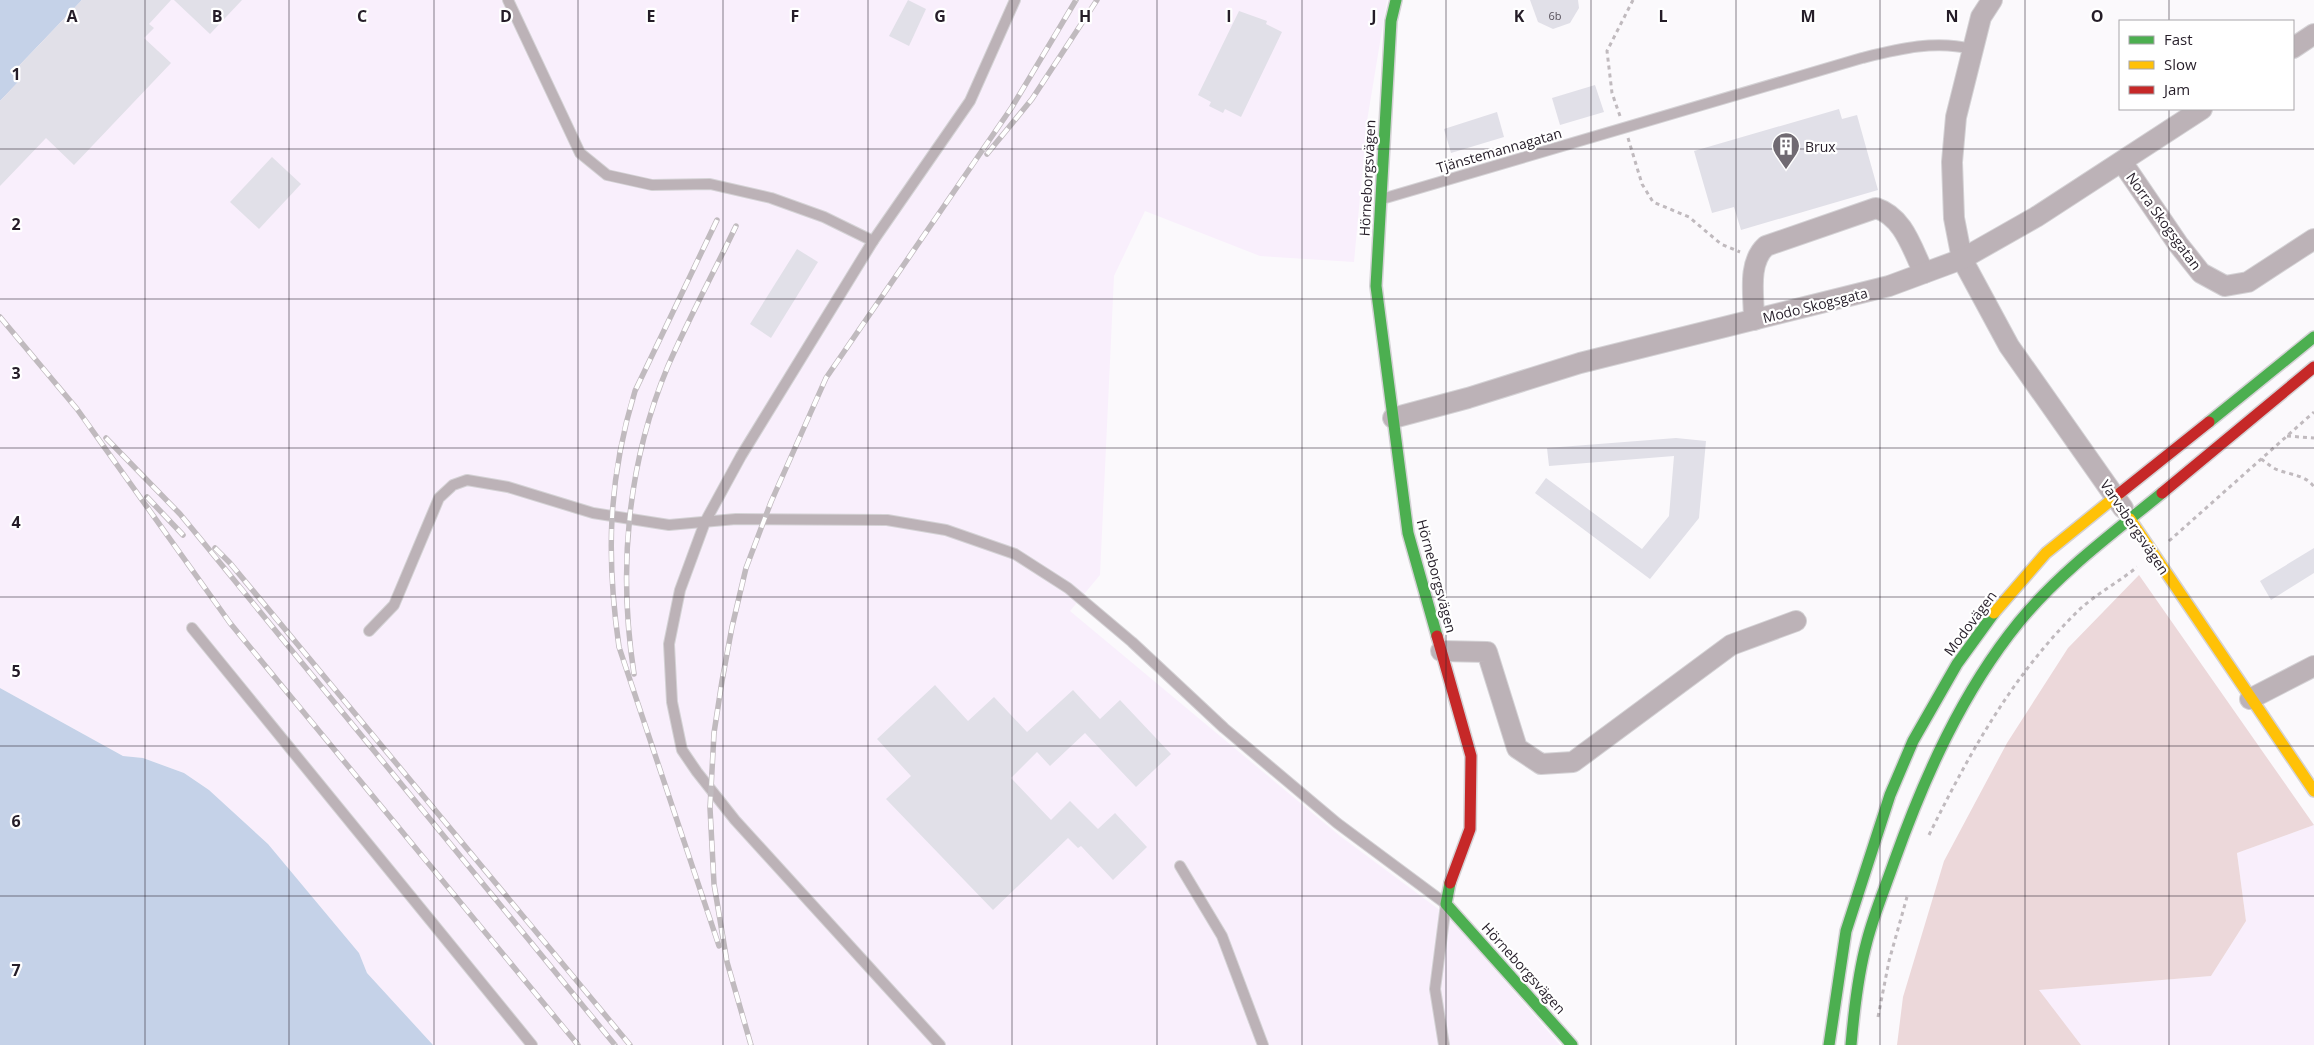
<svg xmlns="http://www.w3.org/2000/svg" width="2314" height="1045" font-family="'Open Sans',sans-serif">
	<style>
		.built { fill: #f9effc }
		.green { fill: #ecd8da }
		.water { fill: #c5d2e8 }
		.building { fill: #e1e0e8 }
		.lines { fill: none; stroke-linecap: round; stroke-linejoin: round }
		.lane-casing { stroke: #d4d2d5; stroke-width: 12 }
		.street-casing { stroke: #d4d2d5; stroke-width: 22 }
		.fast-casing { stroke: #d4d2d5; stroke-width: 14 }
		.slow-casing { stroke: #d4d2d5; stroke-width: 14 }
		.jam-casing { stroke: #d4d2d5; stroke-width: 14 }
		.path { stroke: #c0babe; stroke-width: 3; stroke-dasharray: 4 4; stroke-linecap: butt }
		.lane { stroke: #bcb2b7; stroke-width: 10 }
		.street { stroke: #bcb2b7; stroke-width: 20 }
		.fast { stroke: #4caf50; stroke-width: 11 }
		.slow { stroke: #ffc107; stroke-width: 11 }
		.jam { stroke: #c62828; stroke-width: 11 }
		.rail-casing { stroke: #c0babe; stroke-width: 5.5 }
		.rail { stroke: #fff; stroke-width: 4; stroke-dasharray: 11; stroke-linecap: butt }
		.grid { fill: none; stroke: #251d28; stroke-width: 1; stroke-opacity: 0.55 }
		.labels { text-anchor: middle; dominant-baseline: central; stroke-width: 4.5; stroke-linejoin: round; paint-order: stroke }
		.number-label { font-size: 11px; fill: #56505a }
		.poi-label { font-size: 14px; fill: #251d28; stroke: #fff; text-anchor: start }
		.street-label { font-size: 14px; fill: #251d28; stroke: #fff }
		.grid-label { font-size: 16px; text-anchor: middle; font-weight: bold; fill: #251d28; stroke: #fff; stroke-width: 4.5; stroke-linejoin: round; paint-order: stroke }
	</style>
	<rect width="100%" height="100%" fill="#fbf9fc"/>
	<!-- built -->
	<g class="built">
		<path d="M82 0H1387L1367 121 1354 262 1260 256 1145 211 1114 276 1100 575 1070 611 1340 836 1449 917 1560 1045H433L367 973 359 953 268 844 209 790 184 773 143 758 123 756 0 688V86Z"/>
		<path d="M2314 825V1045H2081L2038 990 2211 976 2246 921 2237 853Z"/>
	</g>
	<!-- green -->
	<path class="green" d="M2139 575 2314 825 2237 853 2246 921 2211 976 2039 990 2081 1045H1897L1903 997 1944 861 2007 743 2068 648Z"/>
	<!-- water -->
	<g class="water">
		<path d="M0 0H82L13 72 21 79 0 101Z"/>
		<path d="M0 688 123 756 143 758 184 773 209 790 268 844 359 953 367 973 433 1045H0Z"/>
	</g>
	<!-- building -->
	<g class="building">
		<path d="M82 0H171L149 24 154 28 144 38 171 63 74 165 46 138 0 186V101L21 79 13 72Z"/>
		<path d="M174 0H242L210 34Z"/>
		<path d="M908 0 926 9 909 46 889 36Z"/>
		<path d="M1530 0H1578L1579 8 1570 23 1553 29 1538 22Z"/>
		<path d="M1239 11 1267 21 1266 24 1282 32 1241 117 1225 109 1223 113 1209 106 1211 102 1198 95Z"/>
		<path d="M1595 85 1604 112 1560 125 1552 98Z"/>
		<path d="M1839 109 1842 119 1857 115 1878 190 1741 230 1734 207 1712 213 1694 151Z"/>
		<path d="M1497 112 1504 137 1451 153 1444 129Z"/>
		<path d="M272 157 301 184 259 229 230 202Z"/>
		<path d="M797 249 818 262 771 338 750 324Z"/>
		<path d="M1676 438 1706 441 1699 518 1650 579 1535 493 1546 478 1642 549 1669 516 1674 456 1549 466 1547 448Z"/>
		<path d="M2314 548V573L2271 600 2260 581Z"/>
		<path d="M935 685 968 721 994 697 1027 732 1073 690 1100 719 1120 700 1171 754 1136 787 1085 733 1050 766 1037 752 1011 778 1051 820 1070 801 1098 829 1115 813 1147 847 1113 880 1081 846 1078 848 1068 838 993 910 886 799 911 776 877 739Z"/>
	</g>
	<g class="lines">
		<!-- lane casing -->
		<g class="lane-casing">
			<g id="lane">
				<path d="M508 0 580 153 607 175 652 185 710 184 771 198 824 217 873 241"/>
				<path d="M1382 199 1862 58C1899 49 1934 40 1972 49"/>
				<path d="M192 628 532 1045"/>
				<path d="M369 631 394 605 439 498 453 485 467 480 508 487 593 513 669 525 736 519 887 520 946 530 1015 554 1068 588 1132 642 1224 728 1337 823 1446 904 1435 989 1444 1045"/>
				<path d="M1180 866 1222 936 1263 1045"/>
				<path d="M940 1045 735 820 697 772 682 750 672 702 669 644 680 590 705 522 741 456 873 241 970 101 1015 0"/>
			</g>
		</g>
		<!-- street casing -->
		<g class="street-casing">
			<g id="street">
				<path d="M1992 0 1981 17 1956 117 1952 162 1954 218 1962 259 2009 346 2123 508"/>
				<path d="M2293 48 2314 34"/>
				<path d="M2122 162 2178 244 2201 273 2225 286 2248 282 2314 239"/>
				<path d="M1754 320C1754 296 1747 263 1766 246L1876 208C1904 217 1912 249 1924 273"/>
				<path d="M1393 418 1468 398 1580 363 1889 286 1962 259 2036 217 2202 109"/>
				<path d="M1441 651 1487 652 1517 748 1541 764 1573 762 1731 645 1796 621"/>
				<path d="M2250 699 2314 666"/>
			</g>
		</g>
		<!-- fast casing -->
		<g class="fast-casing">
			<g id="fast">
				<path d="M1396 0 1391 21 1376 286 1408 533 1437 636"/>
				<path d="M2209 422 2314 337"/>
				<path d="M1450 883 1446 904 1572 1045"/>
				<path d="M1829 1045 1846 931 1890 795 1913 741 1957 664 1994 613"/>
				<path d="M1851 1045C1854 1010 1858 974 1867 941 1874 914 1885 888 1894 862 1924 778 1962 692 2019 622 2060 572 2112 534 2162 493"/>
			</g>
		</g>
		<!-- slow casing -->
		<g class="slow-casing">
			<g id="slow">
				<path d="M2130 519 2314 791"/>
				<path d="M1994 613 2046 553 2120 493"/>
			</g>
		</g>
		<!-- jam casing -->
		<g class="jam-casing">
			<g id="jam">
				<path d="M2120 493 2209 422"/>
				<path d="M2162 493 2314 367"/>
				<path d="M1437 636 1471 756 1470 829 1450 883"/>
			</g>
		</g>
		<!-- path -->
		<g class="path">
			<path d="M1620 116 1612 93 1607 51 1633 0"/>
			<path d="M1628 138 1642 184 1653 202 1689 217 1721 244 1740 252"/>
			<path d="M2287 436 2314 438"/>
			<path d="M2261 459C2267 463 2272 468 2278 470 2291 475 2306 475 2314 487"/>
			<path d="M2169 541 2314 412"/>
			<path d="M1929 835C1969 754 2013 674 2079 610 2096 594 2119 582 2137 567"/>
			<path d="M1878 1017 1889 961 1907 897"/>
		</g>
		<!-- lane -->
		<use href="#lane" class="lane"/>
		<!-- street -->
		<use href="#street" class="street"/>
		<!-- fast -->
		<use href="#fast" class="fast"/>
		<!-- slow -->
		<use href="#slow" class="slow"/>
		<!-- jam -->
		<use href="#jam" class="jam"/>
		<!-- rail casing -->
		<g class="rail-casing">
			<g id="rail">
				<path d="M987 154 1032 99 1097 0"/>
				<path d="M717 220 635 391C608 480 606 556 619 647L719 946"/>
				<path d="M0 317 77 409 230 623 578 1045"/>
				<path d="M106 438 180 514 615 1045"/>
				<path d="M147 497 183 535"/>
				<path d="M215 548 230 563 630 1045"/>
				<path d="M634 674C618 570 627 464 668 366 689 318 714 272 736 226"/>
				<path d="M751 1045 727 962 714 884 710 808 714 733 722 681 732 627 746 568 771 502 826 378 1012 107 1076 0"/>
			</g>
		</g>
		<!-- rail -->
		<use href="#rail" class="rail"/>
	</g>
	<!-- grid -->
	<path class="grid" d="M145 0V1045M289 0V1045M434 0V1045M578 0V1045M723 0V1045M868 0V1045M1012 0V1045M1157 0V1045M1302 0V1045M1446 0V1045M1591 0V1045M1736 0V1045M1880 0V1045M2025 0V1045M2169 0V21M2169 109V1045M0 149H2314M0 299H2314M0 448H2314M0 597H2314M0 746H2314M0 896H2314"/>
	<!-- icons -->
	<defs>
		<g id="building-pin" transform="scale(1.4375)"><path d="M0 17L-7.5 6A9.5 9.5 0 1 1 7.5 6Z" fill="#706a72" stroke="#fff"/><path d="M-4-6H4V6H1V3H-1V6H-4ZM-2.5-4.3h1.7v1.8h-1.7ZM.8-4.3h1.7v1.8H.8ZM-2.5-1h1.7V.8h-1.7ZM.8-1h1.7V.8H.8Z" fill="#fff"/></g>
	</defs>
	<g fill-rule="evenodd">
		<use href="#building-pin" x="1786" y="146"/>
	</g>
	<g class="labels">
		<!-- number labels -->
		<g class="number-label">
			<text x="1555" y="15">6b</text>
		</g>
		<!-- poi labels -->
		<g class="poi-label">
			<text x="1805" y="146">Brux</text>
		</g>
		<!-- street labels -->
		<g class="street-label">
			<text transform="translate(1499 150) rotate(-16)">Tjänstemannagatan</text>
			<text transform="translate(1367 178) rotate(-87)">Hörneborgsvägen</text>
			<text transform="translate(2164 221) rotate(54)">Norra Skogsgatan</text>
			<text transform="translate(1815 305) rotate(-14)">Modo Skogsgata</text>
			<text transform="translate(2135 527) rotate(56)">Varvsbergsvägen</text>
			<text transform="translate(1437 576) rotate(75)">Hörneborgsvägen</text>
			<text transform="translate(1970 623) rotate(-53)">Modovägen</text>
			<text transform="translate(1524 968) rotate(48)">Hörneborgsvägen</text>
		</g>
	</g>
	<g class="grid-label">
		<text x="72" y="22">A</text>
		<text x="217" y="22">B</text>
		<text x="362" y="22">C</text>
		<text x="506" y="22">D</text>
		<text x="651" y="22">E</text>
		<text x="795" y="22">F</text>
		<text x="940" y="22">G</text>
		<text x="1085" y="22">H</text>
		<text x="1229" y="22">I</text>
		<text x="1374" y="22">J</text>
		<text x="1519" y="22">K</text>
		<text x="1663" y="22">L</text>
		<text x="1808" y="22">M</text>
		<text x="1952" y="22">N</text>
		<text x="2097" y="22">O</text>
		<text x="16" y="80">1</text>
		<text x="16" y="230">2</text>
		<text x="16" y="379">3</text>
		<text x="16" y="528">4</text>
		<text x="16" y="677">5</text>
		<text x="16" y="827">6</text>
		<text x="16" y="976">7</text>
	</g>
	<!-- legend -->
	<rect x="2119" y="20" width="175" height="90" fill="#ffffff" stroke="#a8a5a9"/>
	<rect x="2129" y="36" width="25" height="8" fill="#4caf50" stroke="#a8a5a9"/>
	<text x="2164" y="45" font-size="15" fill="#251d28">Fast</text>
	<rect x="2129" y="61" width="25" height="8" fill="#ffc107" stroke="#a8a5a9"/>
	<text x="2164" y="70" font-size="15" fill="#251d28">Slow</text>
	<rect x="2129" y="86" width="25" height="8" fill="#c62828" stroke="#a8a5a9"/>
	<text x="2164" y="95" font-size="15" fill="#251d28">Jam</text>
</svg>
